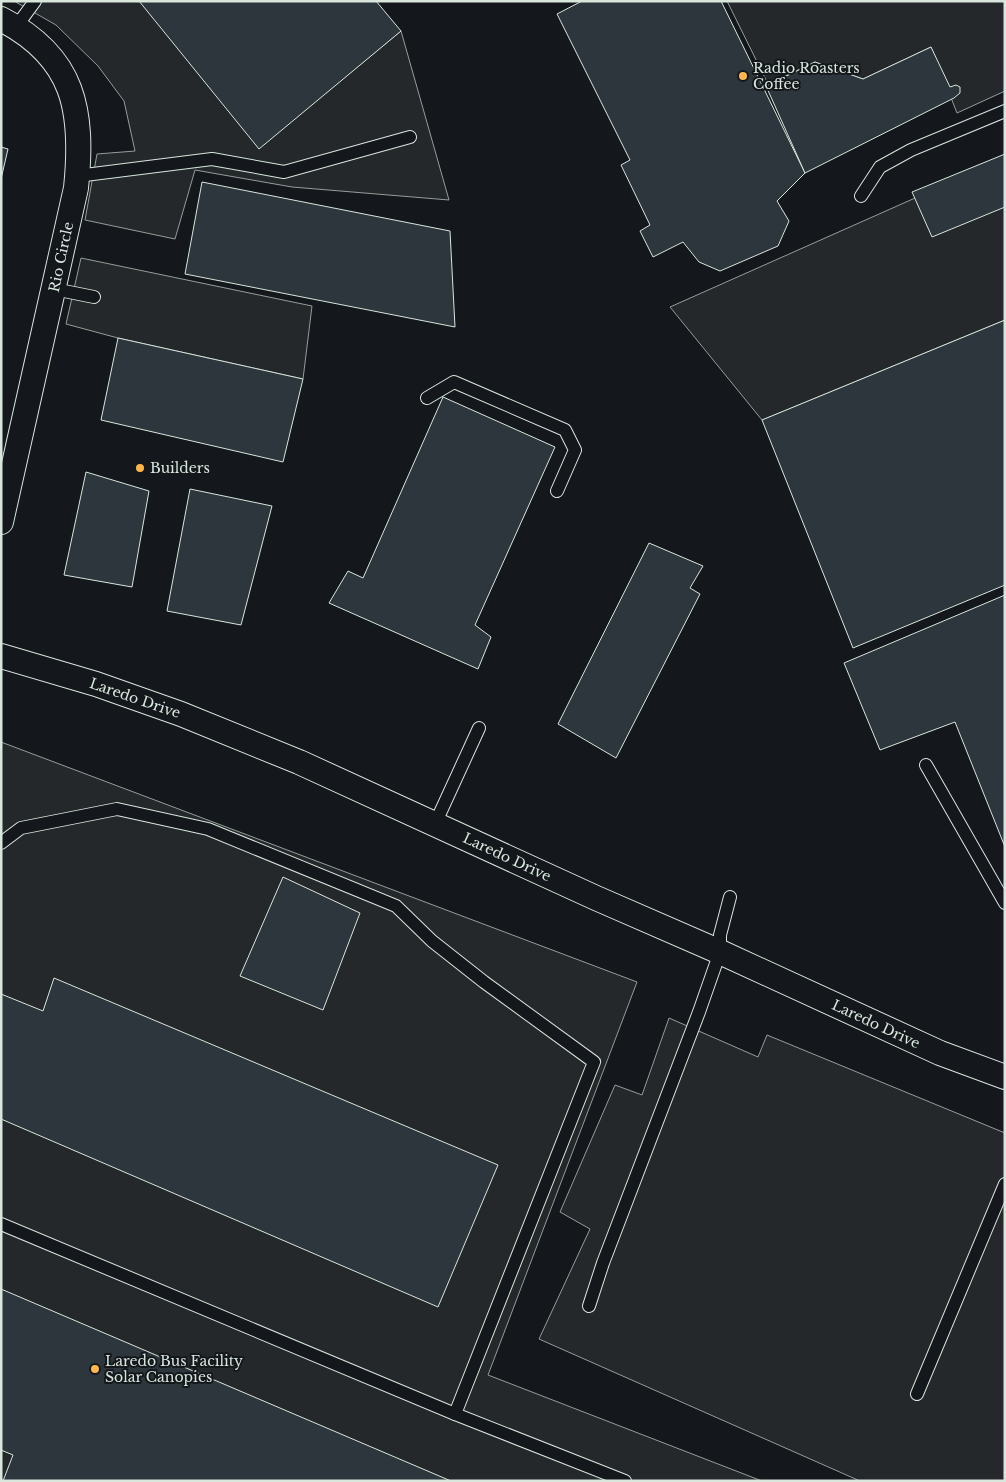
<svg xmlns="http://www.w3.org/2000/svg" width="1006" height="1482" font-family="'Libre Baskerville',serif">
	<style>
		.parking { fill: #24282b; stroke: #939e99 }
		.building { fill: #2c363c; stroke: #d8e6dc }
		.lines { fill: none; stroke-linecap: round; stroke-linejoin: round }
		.lane-casing { stroke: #d8e6dc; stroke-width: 14 }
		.street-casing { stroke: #d8e6dc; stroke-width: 26 }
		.lane { stroke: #14181c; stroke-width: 12 }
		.street { stroke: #14181c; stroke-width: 24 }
		.poi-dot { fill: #ffb74d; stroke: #14181c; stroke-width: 2 }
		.labels { text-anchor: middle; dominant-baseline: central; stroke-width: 4; stroke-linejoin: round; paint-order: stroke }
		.poi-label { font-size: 14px; fill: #d8e6dc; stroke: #14181c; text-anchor: start }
		.street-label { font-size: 14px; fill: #d8e6dc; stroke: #14181c }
	</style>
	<rect width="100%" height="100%" fill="#14181c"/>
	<!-- parking -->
	<g class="parking">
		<path d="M14 1H143L265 143 401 31 449 200 292 187 195 170 175 239 85 220 97 154 135 151 124 101 98 66 56 25Z"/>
		<path d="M727 1H1005V91L957 113 931 47 863 79 815 62 768 84Z"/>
		<path d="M1005 158V320L762 420 670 307Z"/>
		<path d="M81 258 312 306 303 379 118 338 66 324Z"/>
		<path d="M1 742 637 982 488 1375 762 1481H1Z"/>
		<path d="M669 1018 758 1057 767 1035 1005 1133V1481H860L539 1339 590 1229 560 1212 615 1085 642 1095Z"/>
	</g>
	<!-- building -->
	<g class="building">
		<path d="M139 1H376L401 31 259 149Z"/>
		<path d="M582 1H721L805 173 777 201 789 221 778 246 720 271 699 262 683 242 653 257 640 231 650 225 621 165 630 160 557 14Z"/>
		<path d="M931 47 950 87 956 85 960 87V93L954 98 805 173 766 86 815 62 863 79Z"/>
		<path d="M1 147 8 149 1 179Z"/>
		<path d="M1005 154V207L932 237 912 192Z"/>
		<path d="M202 182 450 231 455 327 185 274Z"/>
		<path d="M1005 320V585L853 648 762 420Z"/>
		<path d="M118 338 303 379 283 462 101 420Z"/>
		<path d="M443 397 555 447 475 625 491 637 478 669 329 603 348 571 363 578Z"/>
		<path d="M86 472 149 491 132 587 64 575Z"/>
		<path d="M190 489 272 506 241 625 167 611Z"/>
		<path d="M649 543 703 566 690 588 700 594 616 758 558 724Z"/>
		<path d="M1005 595V847L955 722 880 750 844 663Z"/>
		<path d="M283 877 360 913 323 1010 240 976Z"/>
		<path d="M54 978 498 1165 438 1307 1 1119V994L43 1011Z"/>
		<path d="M1 1289 451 1481H3L13 1455 1 1450Z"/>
	</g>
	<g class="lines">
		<!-- lane casing -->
		<g class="lane-casing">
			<g id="lane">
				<path d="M16 27 35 1"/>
				<path d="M77 176 212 159 284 172 410 137"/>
				<path d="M861 196 880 167 911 150 1005 111"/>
				<path d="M54 289 94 297"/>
				<path d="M427 398 454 382 565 430 575 450 557 491"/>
				<path d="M926 765 1005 903"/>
				<path d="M435 824 479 728"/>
				<path d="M1 843 21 828 117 809 208 829 396 906 432 941 484 982 594 1062 455 1414"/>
				<path d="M1 1224 455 1414 625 1481"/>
				<path d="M589 1306 603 1263 699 1012 720 952V935L730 897"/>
				<path d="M917 1394 1005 1184"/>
			</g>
		</g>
		<!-- street casing -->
		<g class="street-casing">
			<g id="street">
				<path d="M1 19C75 57 84 111 76 188L1 522"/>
				<path d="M1 656 96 684 181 714 299 762 596 898 720 952 940 1053 1005 1077"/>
			</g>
		</g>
		<!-- lane -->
		<use href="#lane" class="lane"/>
		<!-- street -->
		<use href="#street" class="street"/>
	</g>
	<!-- markers -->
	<g class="poi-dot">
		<circle cx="743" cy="76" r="5"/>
		<circle cx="140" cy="468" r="5"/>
		<circle cx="95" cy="1369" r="5"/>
	</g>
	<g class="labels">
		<!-- poi labels -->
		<g class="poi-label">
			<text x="753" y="68">Radio Roasters<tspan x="753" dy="16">Coffee</tspan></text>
			<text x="150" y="468">Builders</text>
			<text x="105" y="1361">Laredo Bus Facility<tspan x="105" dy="16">Solar Canopies</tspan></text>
		</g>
		<!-- street labels -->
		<g class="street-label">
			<text transform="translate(61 257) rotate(-78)">Rio Circle</text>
			<text transform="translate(135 698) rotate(19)">Laredo Drive</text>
			<text transform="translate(507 857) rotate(25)">Laredo Drive</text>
			<text transform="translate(876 1024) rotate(25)">Laredo Drive</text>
		</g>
	</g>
	<!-- border -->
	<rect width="1006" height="1482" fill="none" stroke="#d8e6dc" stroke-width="5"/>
</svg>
